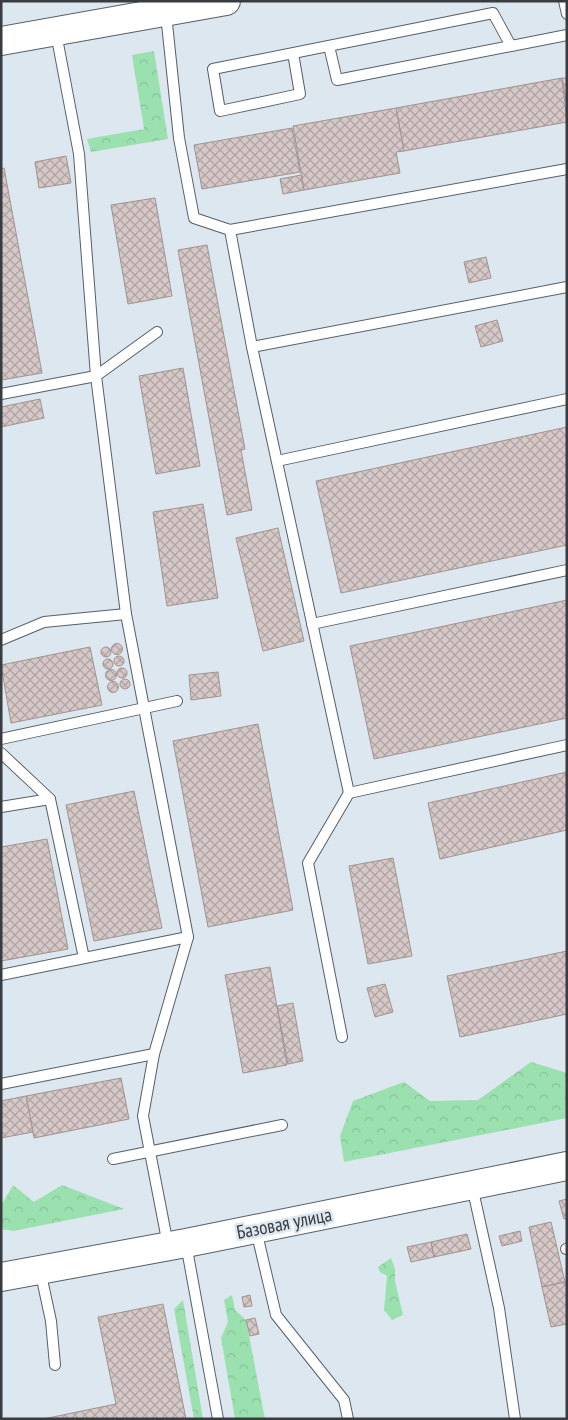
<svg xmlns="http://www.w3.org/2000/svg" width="568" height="1420" font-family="'PT Sans Narrow',sans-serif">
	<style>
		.forest { fill: url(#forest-crowns) }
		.building { fill: url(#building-cross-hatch); stroke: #a09391 }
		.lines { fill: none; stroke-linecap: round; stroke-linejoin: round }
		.lane-casing { stroke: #565f67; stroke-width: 12 }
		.secondary-casing { stroke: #565f67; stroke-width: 30 }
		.lane { stroke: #fff; stroke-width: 10 }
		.secondary { stroke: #fff; stroke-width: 28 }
		.labels { text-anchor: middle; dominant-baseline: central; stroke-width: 5; stroke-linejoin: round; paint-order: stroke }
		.street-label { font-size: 19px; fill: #383b3f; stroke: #dde7f0 }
	</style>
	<defs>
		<pattern id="forest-crowns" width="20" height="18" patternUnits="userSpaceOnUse" patternTransform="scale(1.25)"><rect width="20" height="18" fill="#9be1b0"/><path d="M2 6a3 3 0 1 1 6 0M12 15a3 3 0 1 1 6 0" fill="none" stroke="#86c298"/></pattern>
		<pattern id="building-cross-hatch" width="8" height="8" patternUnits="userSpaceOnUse" patternTransform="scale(1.25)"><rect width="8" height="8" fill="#d6c8c7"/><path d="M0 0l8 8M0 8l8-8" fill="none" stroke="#afa4a3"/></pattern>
	</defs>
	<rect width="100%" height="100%" fill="#dde7f0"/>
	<!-- forest -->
	<g class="forest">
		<path d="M154 51 168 139 91 152 87 139 144 129 132 55Z"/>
		<path d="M531 1062 567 1073V1118L344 1162 340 1136 353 1101 404 1082 430 1101 478 1100Z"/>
		<path d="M13 1185 34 1202 62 1185 124 1209 13 1231 1 1229V1206Z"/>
		<path d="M391 1258 395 1269V1281L403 1315 392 1320 384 1310 387 1276 380 1272 378 1267Z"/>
		<path d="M232 1295 235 1310 246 1320 265 1419H235L221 1338 228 1322 224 1300Z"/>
		<path d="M183 1300 203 1419H194L174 1309Z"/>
	</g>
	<!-- building -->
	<g class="building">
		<path d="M562 78 567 122 404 151 396 108Z"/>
		<path d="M562 78H567V106Z"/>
		<path d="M396 108 404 151 396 152 400 173 304 190 293 126Z"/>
		<path d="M292 128 300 172 202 189 194 145Z"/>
		<path d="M66 156 71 183 39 188 35 162Z"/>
		<path d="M4 168 42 373 1 380V169Z"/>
		<path d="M301 175 304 190 283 194 280 179Z"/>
		<path d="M155 198 172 296 128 304 111 205Z"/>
		<path d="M207 245 245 449 241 450 252 510 227 515 178 250Z"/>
		<path d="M486 257 491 278 469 283 464 262Z"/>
		<path d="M497 320 503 341 481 347 475 326Z"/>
		<path d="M183 368 200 466 156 474 139 376Z"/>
		<path d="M40 399 44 418 1 427V407Z"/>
		<path d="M567 427V545L341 593 316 481Z"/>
		<path d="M203 504 218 598 167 606 153 512Z"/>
		<path d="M278 528 304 641 263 651 236 538Z"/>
		<path d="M567 600V718L374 759 350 646Z"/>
		<circle cx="117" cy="649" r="5.5"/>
		<circle cx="106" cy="652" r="5"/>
		<path d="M90 647 102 705 11 723 1 665Z"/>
		<circle cx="119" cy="661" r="5"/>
		<circle cx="108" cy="664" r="5"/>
		<circle cx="122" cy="673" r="5"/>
		<circle cx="111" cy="675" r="5.5"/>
		<path d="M218 672 221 696 191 700 189 675Z"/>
		<circle cx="125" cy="684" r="5"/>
		<circle cx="113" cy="687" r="5.5"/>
		<path d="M258 724 293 910 208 927 173 741Z"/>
		<path d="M567 772V830L440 859 428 803Z"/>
		<path d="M134 791 162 928 94 941 66 805Z"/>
		<path d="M47 839 68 949 1 961V847Z"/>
		<path d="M393 858 412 956 368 964 349 866Z"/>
		<path d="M567 951V1014L460 1037 447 976Z"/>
		<path d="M270 967 287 1065 243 1073 225 975Z"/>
		<path d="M385 984 393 1012 375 1017 367 988Z"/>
		<path d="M293 1003 303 1061 288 1064 277 1006Z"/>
		<path d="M121 1078 129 1119 34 1138 26 1096Z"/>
		<path d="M26 1096 33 1132 1 1138V1101Z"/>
		<path d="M567 1199V1218L564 1219 559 1201Z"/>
		<path d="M551 1222 565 1282 542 1287 529 1227Z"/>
		<path d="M520 1231 522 1241 502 1246 499 1236Z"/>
		<path d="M467 1234 471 1249 434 1257 431 1242Z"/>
		<path d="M431 1242 434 1257 411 1262 407 1247Z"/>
		<path d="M565 1282H567V1324L551 1327 542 1287Z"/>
		<path d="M250 1295 252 1306 244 1307 242 1297Z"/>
		<path d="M163 1304 186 1419H43L116 1404 98 1317Z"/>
		<path d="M255 1318 259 1334 250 1336 246 1320Z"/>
	</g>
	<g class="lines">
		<!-- lane casing -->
		<g class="lane-casing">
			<g id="lane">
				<path d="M564 1 567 14"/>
				<path d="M166 14 179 138 194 218 230 230 567 169"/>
				<path d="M56 33 79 154 96 376 126 614 188 937 154 1054 143 1116 168 1245"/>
				<path d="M329 46 337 80 567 35"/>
				<path d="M293 53 300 94 220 111 213 69 493 13 511 46"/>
				<path d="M230 230 252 347 349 793 567 745"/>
				<path d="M252 347 567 287"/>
				<path d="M1 394 96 376 157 332"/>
				<path d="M277 461 567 399"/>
				<path d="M312 624 567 570"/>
				<path d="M1 640 44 622 126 614"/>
				<path d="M1 739 177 701"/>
				<path d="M1 753 50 799 84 958"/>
				<path d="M1 807 50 799"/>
				<path d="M1 975 188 937"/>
				<path d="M342 1037 308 863 349 793"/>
				<path d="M1 1084 154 1054"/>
				<path d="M113 1159 282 1125"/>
				<path d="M472 1186 499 1308 515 1419"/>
				<path d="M256 1230 276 1315 344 1400 348 1419"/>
				<path d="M186 1244 218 1419"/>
				<path d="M566 1249H567"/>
				<path d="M40 1270 51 1321 55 1365"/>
			</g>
		</g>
		<!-- secondary casing -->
		<g class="secondary-casing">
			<g id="secondary">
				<path d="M1 41 226 1"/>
				<path d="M1 1277 186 1243 567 1166"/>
			</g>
		</g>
		<!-- lane -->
		<use href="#lane" class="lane"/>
		<!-- secondary -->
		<use href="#secondary" class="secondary"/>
	</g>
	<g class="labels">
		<!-- street labels -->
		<g class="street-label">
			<text transform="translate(284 1223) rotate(-11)">Базовая улица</text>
		</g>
	</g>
	<!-- border -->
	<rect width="568" height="1420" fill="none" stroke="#383b3f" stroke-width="5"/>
</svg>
